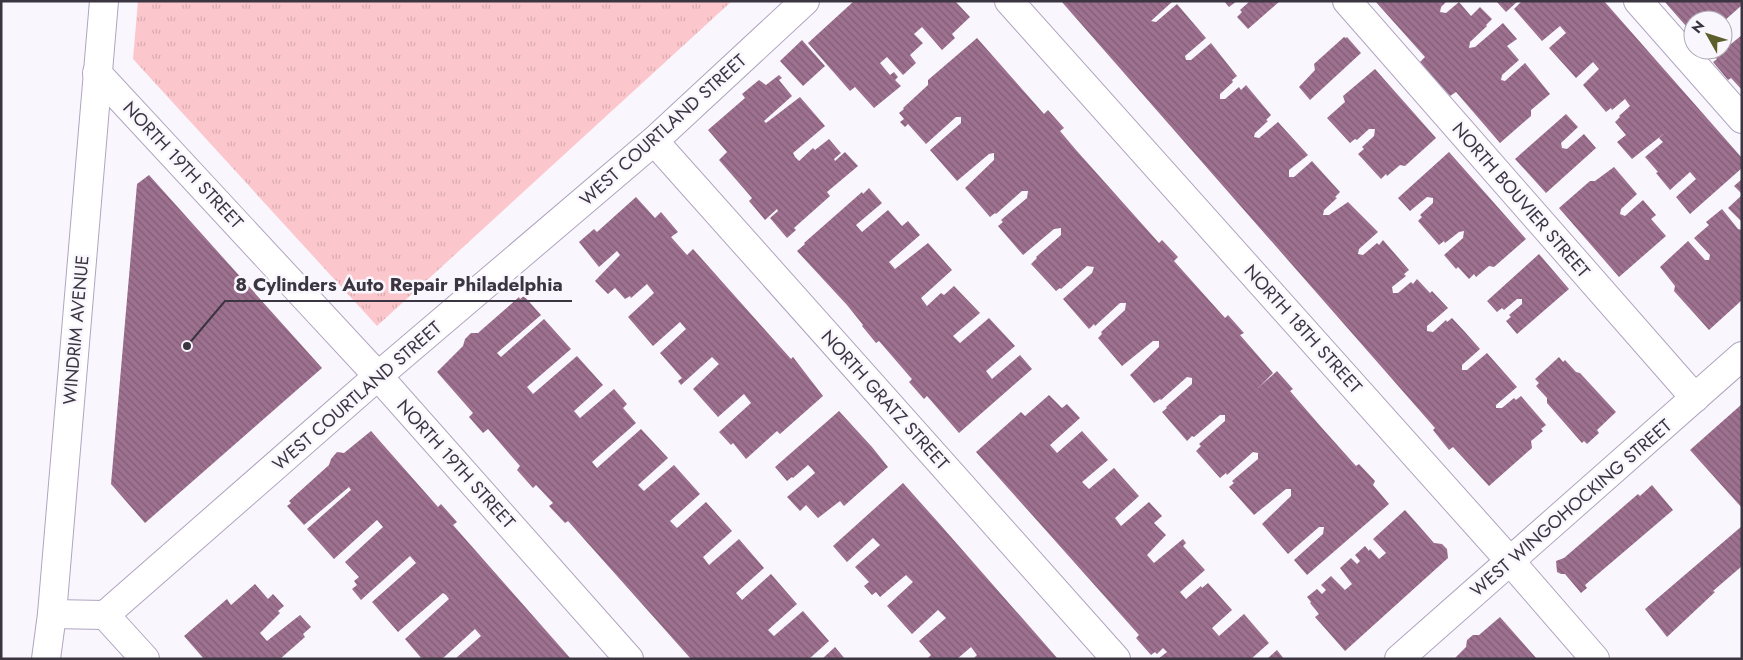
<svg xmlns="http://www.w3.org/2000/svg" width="1743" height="660" font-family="Jost,sans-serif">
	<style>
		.grass { fill: url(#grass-tufts) }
		.building { fill: url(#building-back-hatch) }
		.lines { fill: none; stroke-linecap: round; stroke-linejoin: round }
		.minor-casing { stroke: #b1a4c0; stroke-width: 30 }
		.minor { stroke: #fff; stroke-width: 28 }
		.labels { text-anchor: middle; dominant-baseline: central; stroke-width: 5; stroke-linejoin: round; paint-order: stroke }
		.street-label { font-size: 18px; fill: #3b3541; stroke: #f9f7fd }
		.leader { fill: none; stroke: #3b3541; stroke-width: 2 }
		.callout-dot { fill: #3b3541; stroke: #f9f7fd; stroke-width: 2 }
		.callout-label { font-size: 19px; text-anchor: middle; font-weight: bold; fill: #3b3541; stroke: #f9f7fd; stroke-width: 5; stroke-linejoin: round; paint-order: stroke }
	</style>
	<defs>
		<pattern id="grass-tufts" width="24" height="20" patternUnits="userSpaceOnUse" patternTransform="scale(1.25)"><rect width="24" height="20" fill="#fcc7cc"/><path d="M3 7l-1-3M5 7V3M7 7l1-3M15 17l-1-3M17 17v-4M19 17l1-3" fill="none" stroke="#d9acb0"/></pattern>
		<pattern id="building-back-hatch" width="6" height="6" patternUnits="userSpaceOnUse" patternTransform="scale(1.25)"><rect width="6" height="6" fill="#9d718f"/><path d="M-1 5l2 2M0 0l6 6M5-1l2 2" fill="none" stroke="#815e76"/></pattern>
	</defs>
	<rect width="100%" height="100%" fill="#f9f7fd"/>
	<!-- grass -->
	<path class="grass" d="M138 1H732L377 326 133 59Z"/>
	<!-- building -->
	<g class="building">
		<path d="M854 1H955L970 17 952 34 955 38 942 50 922 27 914 34 923 43 910 55 916 63 903 75 887 57 880 63 890 75 894 72 898 77 895 80 901 86 874 108 855 87 850 91 808 43Z"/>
		<path d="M1061 1H1173L1151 21 1156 22 1177 4 1206 38 1185 56 1186 60H1191L1211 43 1237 76 1232 80 1233 82 1220 94V99H1225L1239 87 1241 90 1246 85 1271 115 1266 120 1268 121 1255 133 1254 137 1259 138 1278 122 1308 155 1289 170V177H1294L1312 161 1340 192 1335 197 1337 198 1324 210 1323 215H1329L1348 202 1378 232 1359 249 1358 254 1363 255 1377 243 1379 245 1383 240 1409 270 1404 274 1406 276 1392 287 1393 293H1398L1411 282 1413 284 1417 279 1430 293 1432 291 1448 308 1427 326V331L1433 332 1446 320 1447 322 1452 318 1465 332 1480 349 1462 365V370H1467L1487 353 1517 387 1496 405V408H1502L1514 398 1516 400 1521 396 1546 425 1541 429 1543 431 1531 441 1532 448 1489 486 1453 447 1449 450 1433 430 1435 428Z"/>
		<path d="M1224 1H1237L1229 7Z"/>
		<path d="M1250 1H1280L1248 29 1237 17 1242 12 1240 10Z"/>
		<path d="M1375 1H1447L1441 7 1440 12 1446 13 1459 2 1471 16 1480 7 1492 19 1486 25 1487 26 1470 42 1469 48 1475 47 1503 23 1517 39 1507 46 1519 60 1502 75 1501 80 1505 81 1525 63 1550 94 1531 110V116L1500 143 1456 92 1450 96 1420 62 1425 57Z"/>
		<path d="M1496 1H1518L1506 12Z"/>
		<path d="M1522 1H1604L1742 158V168L1690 214 1676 197 1696 179 1690 172 1670 190 1656 173 1658 172 1645 157 1663 142 1659 138 1666 132 1632 159 1617 142 1626 135 1615 122 1620 117 1619 116 1630 106 1625 99 1612 110 1611 108 1606 112 1583 85 1599 69 1593 62 1576 78 1549 48 1566 33 1560 26 1542 41 1514 9Z"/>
		<path d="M1664 1H1742V5L1723 22V20H1693V34Z"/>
		<path d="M1742 35V90L1731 78 1728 80 1713 62 1717 59 1715 57Z"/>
		<path d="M1344 37 1346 38 1347 37 1361 53 1310 100 1299 87 1315 70 1314 64Z"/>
		<path d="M977 38 1044 114 1048 110 1064 128 1060 131 1076 150 1159 243 1162 240 1178 257 1174 261 1225 318 1228 315 1244 333 1240 335 1273 373 1258 388 1277 371 1293 389 1290 391 1322 428 1356 466 1359 464 1375 481 1373 485 1389 504 1307 575 1294 560 1323 534 1324 527H1319L1288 554 1262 524 1291 496V489H1286L1254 515 1229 487 1234 483 1232 481 1258 459V453L1253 452 1227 475 1226 473 1220 478 1196 451 1201 446 1199 444 1225 421V415H1220L1194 437 1192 436 1187 441 1162 412 1167 408 1166 407 1192 384V378L1187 377 1161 400 1160 399 1154 403 1130 375 1159 347V341H1153L1122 366 1098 338 1102 334 1101 332 1125 310 1126 303H1120L1095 326 1094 324 1089 329 1063 299 1092 273 1094 267 1087 266 1061 289 1060 288 1056 291 1031 264 1037 258 1036 257 1061 235V228L1054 229 1023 255 998 226 1003 222 1001 220 1027 198 1028 191H1022L996 214 995 213 990 217 965 188 994 160V153L989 154 957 181 930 150 961 123V117H956L926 144 908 124 905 127 900 122 904 119 899 113 904 109 903 108 928 85V80Z"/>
		<path d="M802 40 825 66 803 86 780 61Z"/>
		<path d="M1375 69 1436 138 1405 166 1400 165 1387 176 1386 174 1381 179 1358 154 1364 149 1362 147 1374 136 1375 129H1369L1357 140 1355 139 1350 143 1327 118 1345 102 1343 96Z"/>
		<path d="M779 75 782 78 779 80 792 96 764 121 766 123 800 97 825 126 793 153 795 157 799 161 813 148 815 150 829 139 841 153 834 159 835 161 845 152 858 166 827 192 830 196 794 228 796 230 787 238 770 218 778 211 777 209 765 220 749 201 752 198 719 160 727 152 708 130 745 98 742 94 759 80 766 85Z"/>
		<path d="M1566 114 1578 127 1561 143 1562 148 1567 149 1584 134 1596 148 1546 193 1515 159Z"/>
		<path d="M1449 152 1526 239 1494 267 1489 266 1476 277 1474 274 1469 279 1458 267 1456 269 1444 255 1463 238 1464 231 1459 232 1445 243 1444 241 1439 245 1418 221 1422 217 1420 215 1433 203V198L1427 197 1410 211 1398 198Z"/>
		<path d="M1614 167 1637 194 1621 209 1620 214 1625 216 1643 200 1656 215 1651 219 1666 236 1619 277 1559 208 1590 181H1595Z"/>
		<path d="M149 175 322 368 145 523 111 484 137 184Z"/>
		<path d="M1742 179V194L1734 186Z"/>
		<path d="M869 188 882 203 856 225 862 232 888 210 902 226 908 221 920 235 889 262 895 269 928 243 952 270 921 298 927 306 941 293 944 295 954 286 980 313 953 336 960 343 989 318 1015 346 986 371 992 379 1020 355 1032 369 959 433 927 396 924 399 909 382 912 379 911 378 879 341 876 343 862 326 863 325 847 305 797 251 805 244 804 243 862 192 863 194Z"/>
		<path d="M1742 195V222L1728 208Z"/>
		<path d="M636 197 655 218 661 212 678 232 671 237 687 255 693 249 791 359 793 357 823 396 780 434 777 431 746 459 733 443 731 445 719 432 751 403 744 394 718 417 693 389 719 364 712 357 681 385 678 381 682 378 660 353 686 329 680 322 653 346 628 317 654 293 647 284 631 298 630 296 625 299 615 288 608 294 595 281 620 255 617 251 599 267 579 242 594 229 597 232Z"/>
		<path d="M1722 209 1738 229 1742 230V300L1709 330 1674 291 1675 286 1660 267 1688 241 1705 260H1709L1710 255 1694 238 1709 225 1706 222Z"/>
		<path d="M1539 254 1569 289 1517 334 1506 321 1511 317 1509 315 1522 304V299H1517L1504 310 1502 308 1497 312 1487 301Z"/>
		<path d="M524 296 541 315 497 353 501 357 544 319 571 349 527 387 533 394 577 356 603 385 574 411 580 418 614 389 627 404 623 408 636 423 592 462 597 468 641 429 668 458 638 485 644 491 674 465 700 494 670 521 677 528 706 502 732 531 703 557 709 565 739 539 764 568 736 593 742 600 771 574 797 604 768 630 774 636 803 611 829 641 809 659H691L568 521 565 523 549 506 553 503 536 485 533 488 517 470 520 466 488 429 483 433 469 417 473 413 437 372 463 346 465 339 471 333H478L519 297 520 299Z"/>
		<path d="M1559 357 1563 362 1565 360 1576 372 1580 373 1616 412 1597 430 1599 433 1587 444 1584 441 1582 443 1547 403V398L1536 386 1539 383 1535 379Z"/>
		<path d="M1049 395 1062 408 1067 404 1080 418 1050 445 1057 453 1082 431 1108 460 1082 482 1089 489 1114 468 1139 496 1115 518 1121 526 1149 502 1162 516 1154 523 1166 535 1147 555 1154 563 1183 539 1186 543 1183 546 1205 570 1180 592 1186 599 1201 586 1202 588 1208 583 1232 610 1212 628 1219 636 1244 614 1269 643 1251 659H1158L1167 652 1163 648 1157 654 1155 652 1151 655 1136 638 1139 635 976 452 1021 412 1025 416Z"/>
		<path d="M1742 404V476L1740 478 1742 479V508L1690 450Z"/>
		<path d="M839 411 872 447 888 467 844 506 840 501 818 518 806 505 800 511 787 497 815 473 812 469 808 465 793 478 792 477 787 481 775 467Z"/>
		<path d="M371 431 438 507 441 504 457 522 453 525 571 659H455L481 636 475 629 442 659H422L405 639 449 599 446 595 443 593 398 632 372 602 416 563 410 556 361 600 352 589 357 585 354 581 359 577 345 562 383 527 377 520 334 559 307 529 351 490 349 487 304 525 287 506 291 503 289 501 329 465 331 459 337 452 344 453Z"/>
		<path d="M903 483 937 521 1058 659H973L977 655 971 647 957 659H927L931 655 919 641 946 618 938 610 912 634 887 606 913 582 906 575 880 597 876 592 872 595 864 586 869 582 855 567 880 545 873 538 847 562 833 546Z"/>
		<path d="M1652 485 1673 510 1585 585 1587 588 1581 593 1565 574H1561L1557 572 1556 561 1564 558 1638 494 1640 496Z"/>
		<path d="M1405 510 1434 543 1442 544 1447 549 1448 558 1345 651 1315 617 1319 614 1310 603 1311 602 1307 597 1317 589 1322 594 1326 590 1321 585 1331 576 1345 590 1352 584 1340 568 1351 558 1357 564 1360 561 1355 555 1365 546 1369 551 1370 549 1379 559 1386 553 1373 539Z"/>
		<path d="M1742 526V566L1713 591 1715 592 1667 637 1645 609Z"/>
		<path d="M255 584 268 599 273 594 284 606 278 611 280 613 260 633 267 641 300 615 311 627 303 634 305 637 280 659H204L184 636 227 599 231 605Z"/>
		<path d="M1500 617 1537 659H1454L1466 647 1467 640 1473 635H1479Z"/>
		<path d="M835 647 845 659H822Z"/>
		<path d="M1277 650 1284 659H1267Z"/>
	</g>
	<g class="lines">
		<!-- minor casing -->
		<g class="minor-casing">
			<g id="minor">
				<path d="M1009 1 1510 561 1595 659"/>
				<path d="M1347 1 1695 398"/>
				<path d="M1638 1 1742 119"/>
				<path d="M97 73 378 376 629 659"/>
				<path d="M654 141 1116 659"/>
				<path d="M52 614 105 615 378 376 654 141 805 1"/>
				<path d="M105 615 145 659"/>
				<path d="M46 659 52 614 104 1"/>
				<path d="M1399 659 1742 356"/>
			</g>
		</g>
		<!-- minor -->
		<use href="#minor" class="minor"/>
	</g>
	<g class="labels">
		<!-- street labels -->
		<g class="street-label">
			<text transform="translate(663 130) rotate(-42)">WEST COURTLAND STREET</text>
			<text transform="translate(183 165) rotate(47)">NORTH 19TH STREET</text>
			<text transform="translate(1521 200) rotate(49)">NORTH BOUVIER STREET</text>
			<text transform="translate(1303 329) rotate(48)">NORTH 18TH STREET</text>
			<text transform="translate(76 330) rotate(-85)">WINDRIM AVENUE</text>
			<text transform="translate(357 396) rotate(-41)">WEST COURTLAND STREET</text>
			<text transform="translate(885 400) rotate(48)">NORTH GRATZ STREET</text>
			<text transform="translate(456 464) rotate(48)">NORTH 19TH STREET</text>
			<text transform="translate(1571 508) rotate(-41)">WEST WINGOHOCKING STREET</text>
		</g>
	</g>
	<!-- callouts -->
	<path class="leader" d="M187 346L225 301H572"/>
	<circle class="callout-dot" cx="187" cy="346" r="5"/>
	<g class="callout-label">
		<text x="399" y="291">8 Cylinders Auto Repair Philadelphia</text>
	</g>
	<!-- border -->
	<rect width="1743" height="660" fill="none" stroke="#3b3541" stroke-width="5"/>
	<!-- north arrow -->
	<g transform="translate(1708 35) rotate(309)"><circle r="24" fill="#f9f7fd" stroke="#ada9b2"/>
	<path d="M0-4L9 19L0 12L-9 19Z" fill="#5c5e2b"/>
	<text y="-8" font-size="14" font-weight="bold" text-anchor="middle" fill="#3b3541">N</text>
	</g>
</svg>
